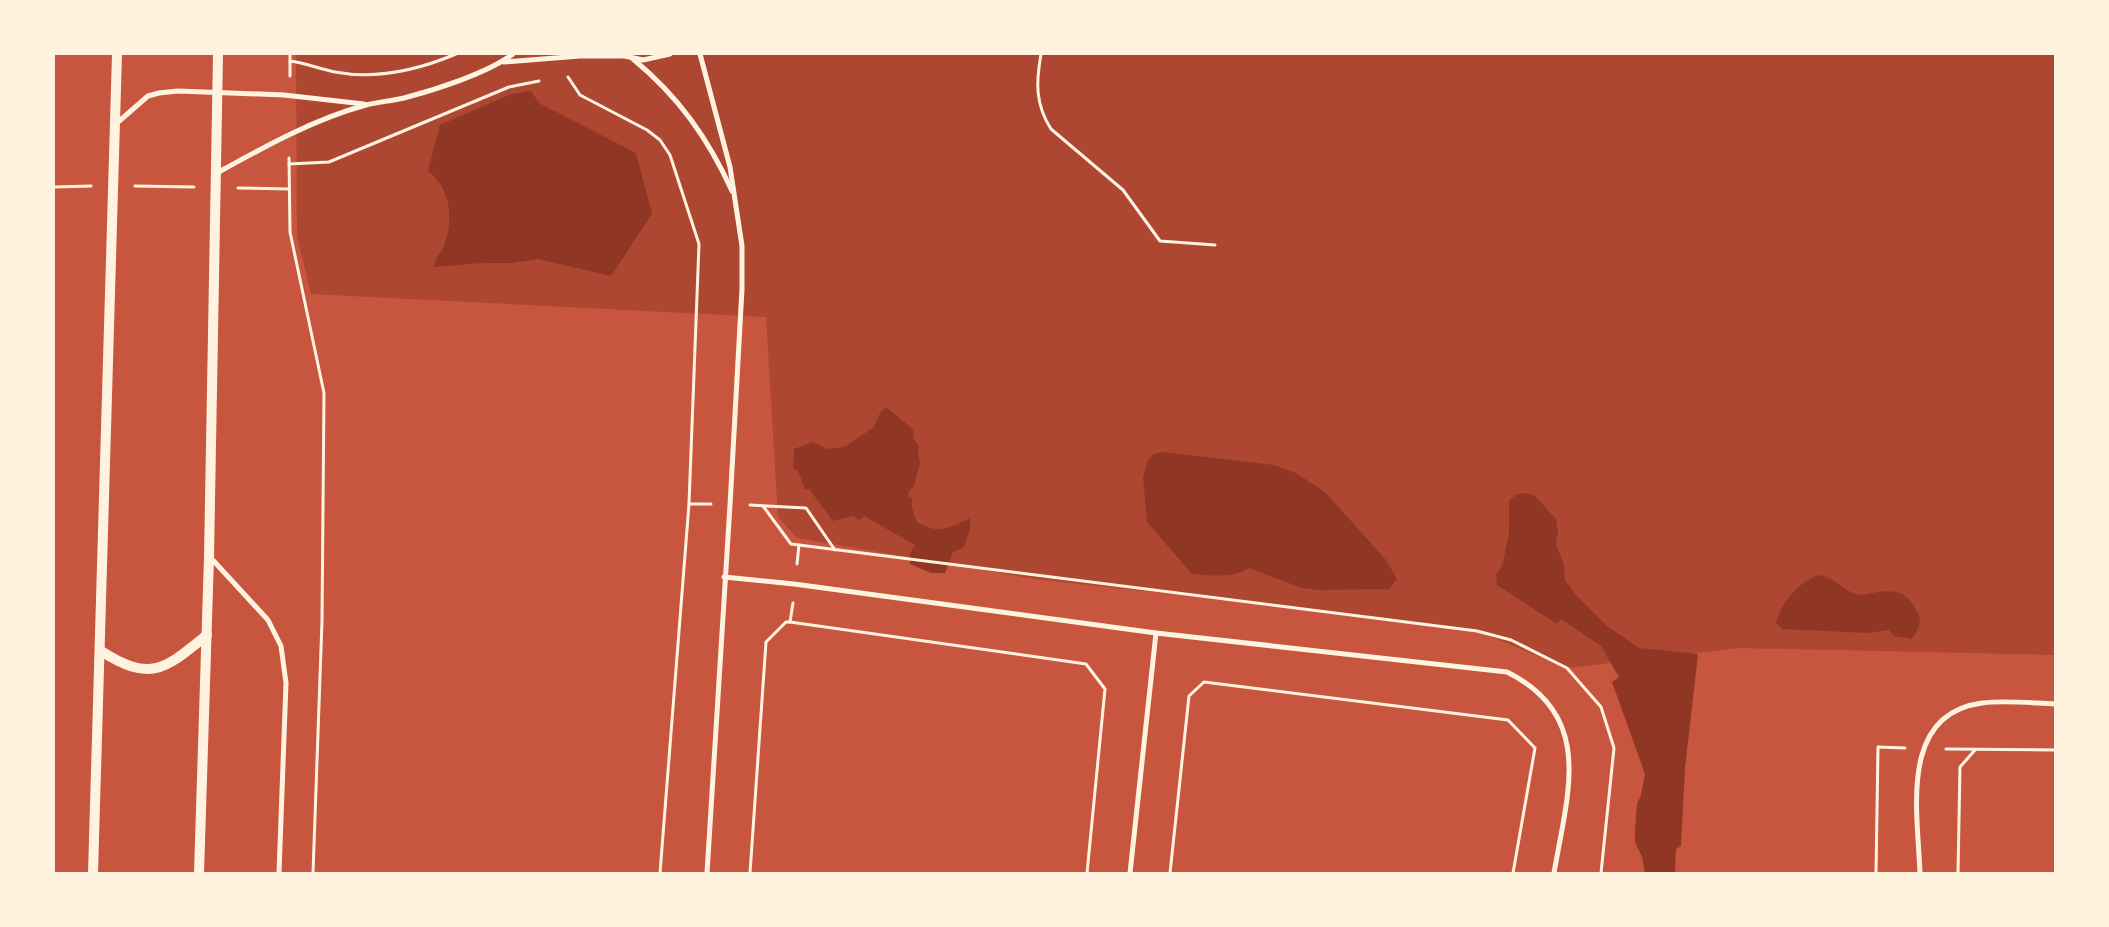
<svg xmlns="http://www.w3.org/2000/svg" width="2109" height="927" font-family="Lato,sans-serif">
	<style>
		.green { fill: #ae4732 }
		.water { fill: #8f3625 }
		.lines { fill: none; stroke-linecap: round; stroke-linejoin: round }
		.path { stroke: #fff3e0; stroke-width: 3 }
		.minor { stroke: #fff3e0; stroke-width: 5 }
		.secondary { stroke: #fff3e0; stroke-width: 10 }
	</style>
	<rect width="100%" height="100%" fill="#c8553d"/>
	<!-- green -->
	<path class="green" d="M296 54H2055V655L1739 648 1567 668 1477 631 1298 608 1035 579 797 538 778 517 766 317 311 294 297 236Z"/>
	<!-- water -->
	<g class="water">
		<path d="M531 91 539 103 636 153 652 214 611 276 538 259 512 263H483L434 267C436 256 440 255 444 246 454 219 451 189 428 171L440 125 511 94Z"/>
		<path d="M886 407 914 430 913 439 919 446 918 451 920 463 914 487 909 490 908 496 912 498V508L917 522C940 535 948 528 970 518V530L964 547 953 552 945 573H931L910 564V553L915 545 864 516 860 520 852 516 833 521 809 489H805L798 471 793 469 794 449 813 442 828 449 844 447 873 428 881 411Z"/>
		<path d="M1163 452 1274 465 1296 473 1325 492 1386 560 1397 579 1389 589 1318 590 1302 588 1249 568C1235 578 1209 576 1192 574L1147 522 1143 477 1148 460 1153 454Z"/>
		<path d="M1527 493 1534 495 1556 519 1558 531 1556 545 1564 564 1565 580 1576 595 1607 626 1639 648 1698 654 1685 768 1681 846 1676 849 1675 873H1645L1642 857 1635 842V830L1637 804 1641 795 1645 774 1612 682 1619 677 1601 646 1561 619 1557 624 1497 585 1496 575 1503 563 1509 532V500L1518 494Z"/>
		<path d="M1820 575C1834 578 1840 587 1853 593 1860 596 1865 594 1872 593 1899 588 1909 593 1920 618L1919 627 1912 639 1894 636 1889 630 1868 633 1782 629 1776 623C1780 604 1801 579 1820 575Z"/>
	</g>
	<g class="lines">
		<!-- path -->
		<g class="path">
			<path d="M290 54V76"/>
			<path d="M1041 54C1036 82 1035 104 1051 129L1123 190 1160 241 1215 245"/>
			<path d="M290 61C305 63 320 69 335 72 377 80 418 70 456 54"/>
			<path d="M568 77 580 95 647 130 660 140 670 155 699 244 689 504 660 873"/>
			<path d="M289 158 290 232 324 393 322 621 313 873"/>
			<path d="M289 164 329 162 509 87 539 81"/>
			<path d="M135 186 194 187"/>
			<path d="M54 187 91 186"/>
			<path d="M238 188 289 189"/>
			<path d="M689 504H711"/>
			<path d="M750 505 806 508 835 550"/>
			<path d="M763 506 791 544 799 545 1477 631 1511 640 1567 668 1601 707 1614 748 1601 873"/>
			<path d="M797 564 799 545"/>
			<path d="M790 622 1086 664 1105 689 1087 873"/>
			<path d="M1946 749 2055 750"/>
			<path d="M750 873 766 642 786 622H790L793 603"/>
			<path d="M1170 873 1189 696 1204 682 1508 720 1535 748 1513 873"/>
			<path d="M1876 873 1878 747 1905 748"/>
			<path d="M1958 873 1960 767 1975 750"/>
		</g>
		<!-- minor -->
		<g class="minor">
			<path d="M700 54 730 167 742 246V289L730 505 707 873"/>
			<path d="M620 55 643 60 670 54"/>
			<path d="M633 59C678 96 708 138 732 191"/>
			<path d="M504 62 580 56H622"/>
			<path d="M117 123 148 96 159 93 178 91 284 95 364 104"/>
			<path d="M217 173C264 147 314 119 366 105 378 102 391 101 404 98 435 90 488 73 513 54"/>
			<path d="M210 557 268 620 281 646 286 683 279 873"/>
			<path d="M724 577 794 584 1156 633 1507 672C1596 716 1567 795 1554 873"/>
			<path d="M1130 873 1156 633"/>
			<path d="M1920 873C1918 814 1898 714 1982 703 2006 700 2031 703 2055 704"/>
		</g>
		<!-- secondary -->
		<g class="secondary">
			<path d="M101 651C151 683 165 669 207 635"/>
			<path d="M93 873 117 54"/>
			<path d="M199 873 209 557 218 54"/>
		</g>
	</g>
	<!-- border -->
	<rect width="2109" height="927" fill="none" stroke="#fff3e0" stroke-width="110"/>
</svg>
